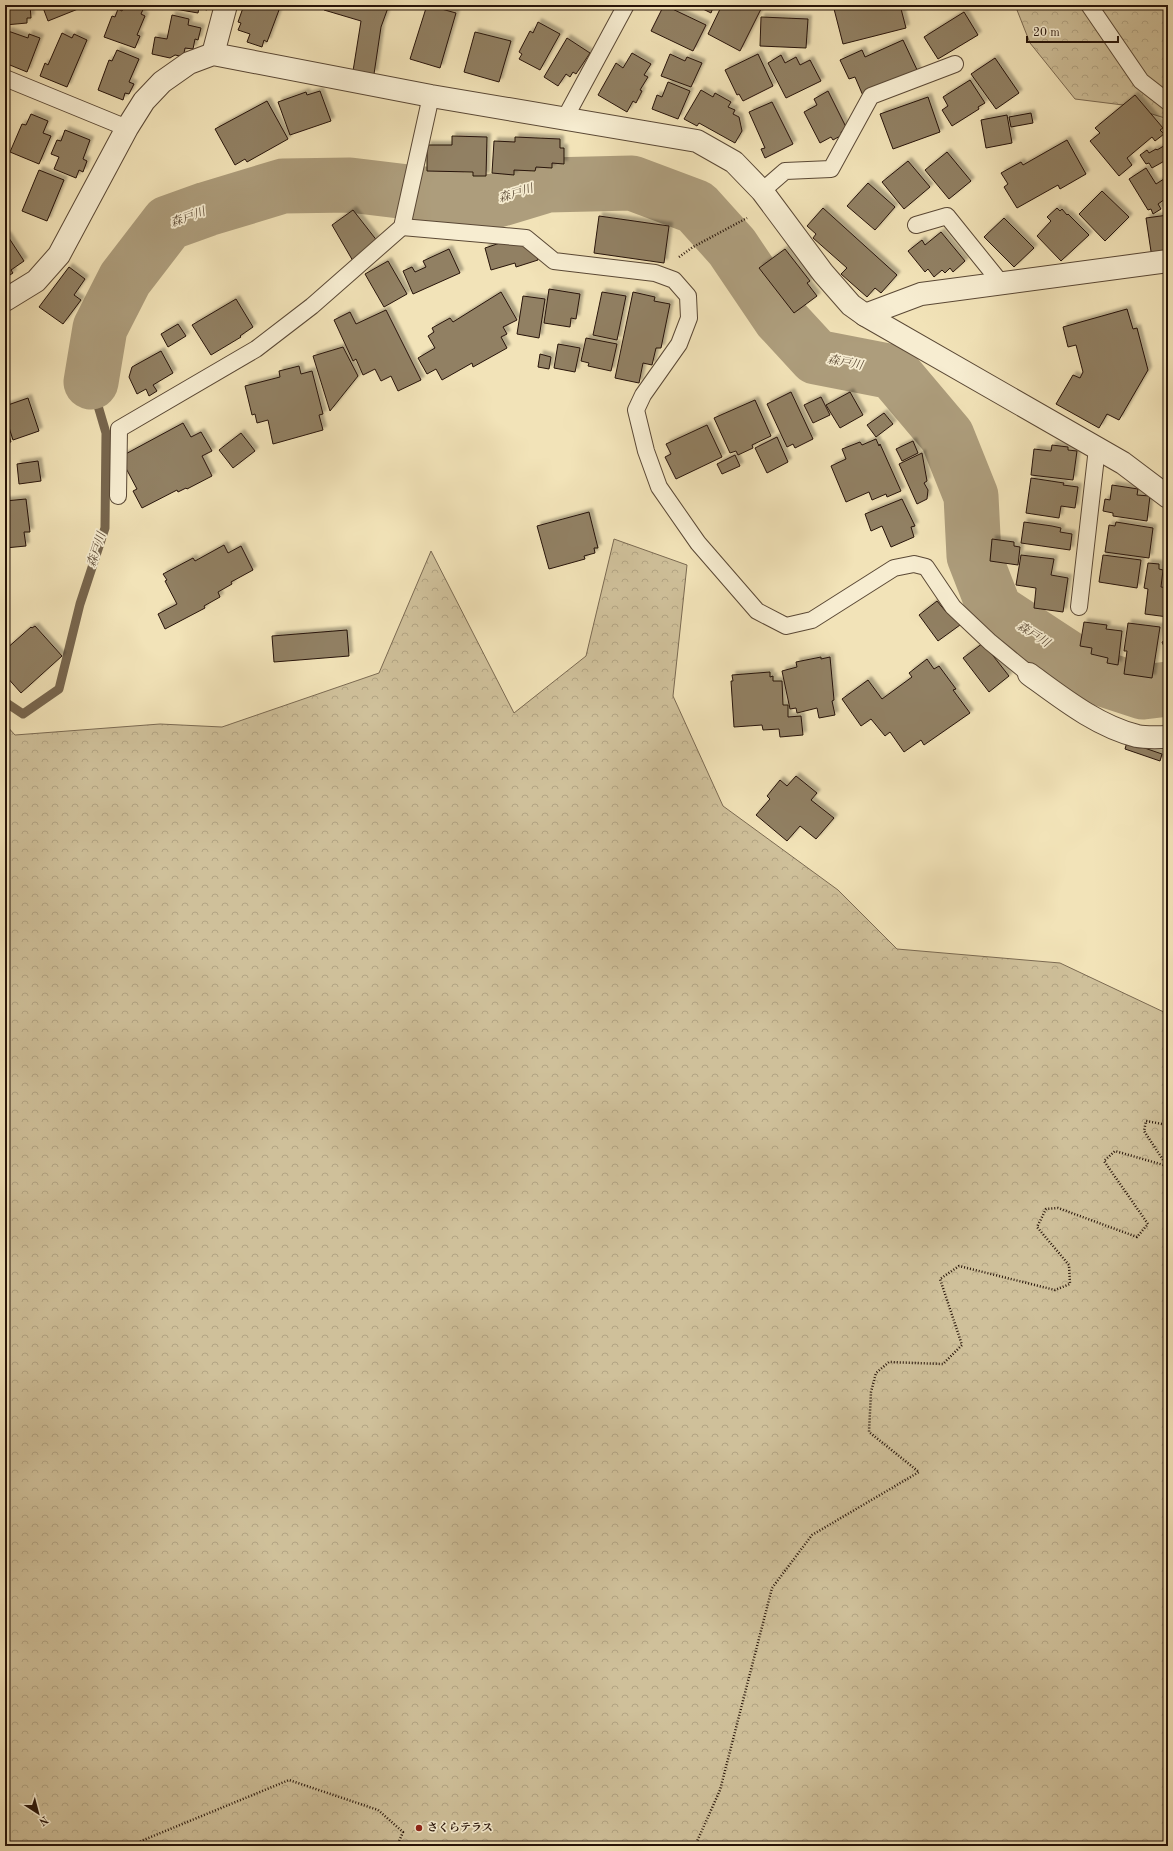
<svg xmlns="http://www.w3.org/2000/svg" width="1173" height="1851" font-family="'Old Standard TT','Noto Serif JP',serif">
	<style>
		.forest { fill: url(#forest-crowns); stroke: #7b6a52 }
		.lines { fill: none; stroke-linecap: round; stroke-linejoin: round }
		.stream { stroke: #77664e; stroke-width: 9 }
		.river { stroke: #ad9d7c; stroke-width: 55 }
		.building { fill: #918064; stroke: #271409; filter: url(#shadow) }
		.service-casing { stroke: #5a4835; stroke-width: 18 }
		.minor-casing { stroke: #5a4835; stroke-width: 24 }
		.path { stroke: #271409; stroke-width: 2.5; stroke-dasharray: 1 2; stroke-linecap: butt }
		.service { stroke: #f7edd1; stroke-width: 16 }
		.minor { stroke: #f7edd1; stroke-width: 22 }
		.poi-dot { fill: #8f2418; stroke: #f7edd1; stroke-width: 1.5 }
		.labels { text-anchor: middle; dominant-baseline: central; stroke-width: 3.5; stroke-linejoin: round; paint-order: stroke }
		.poi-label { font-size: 11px; font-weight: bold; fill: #271409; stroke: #f7edd1; text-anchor: start }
		.water-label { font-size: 12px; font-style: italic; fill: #5d4b37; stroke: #f7edd1 }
	</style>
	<defs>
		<pattern id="forest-crowns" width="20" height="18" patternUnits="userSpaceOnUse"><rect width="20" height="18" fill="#cfc09a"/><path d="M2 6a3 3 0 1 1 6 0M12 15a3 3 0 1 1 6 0" fill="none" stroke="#b2a483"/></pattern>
		<filter id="shadow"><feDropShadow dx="3.5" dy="-3.5" stdDeviation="1" flood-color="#0004"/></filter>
	</defs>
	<rect width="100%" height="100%" fill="#f2e3b8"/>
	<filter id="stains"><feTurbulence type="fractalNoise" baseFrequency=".005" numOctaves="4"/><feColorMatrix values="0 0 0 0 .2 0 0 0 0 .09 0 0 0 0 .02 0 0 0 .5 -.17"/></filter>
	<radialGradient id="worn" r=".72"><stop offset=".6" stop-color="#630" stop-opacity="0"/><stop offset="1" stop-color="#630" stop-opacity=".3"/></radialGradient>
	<!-- forest -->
	<g class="forest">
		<path d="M1015 5H1168V119L1123 105 1075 99 1030 43Z"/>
		<path d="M614 539 687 565 673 696 723 806 838 890 897 949 1060 963 1168 1014V1846H5V724L15 735 160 724 222 727 379 673 431 551 514 713 586 656Z"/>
	</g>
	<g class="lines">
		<!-- stream -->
		<path class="stream" d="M5 702 23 714 59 689 80 604 105 528 106 433 91 382"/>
		<!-- river -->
		<path class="river" d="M91 382 100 328 125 279 168 223 207 209 283 186 350 185 491 202 548 185 632 183 696 207 732 247 780 318 816 357 893 372 947 436 971 496 974 556 995 610 1097 677 1143 692 1168 689"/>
	</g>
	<!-- building -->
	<g class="building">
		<path d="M5 5H30L31 18H27V23L5 25Z"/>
		<path d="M42 5H76L78 9 48 21Z"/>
		<path d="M129 5H145L141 14 145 16 137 35 140 36 135 48 104 37 112 16 115 17 118 9 122 11 124 7 127 8Z"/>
		<path d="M163 5H208L207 10 199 8 198 13 163 7Z"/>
		<path d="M244 5H264L279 10 267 42 264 40 262 47 247 42 250 34 238 30 241 23 238 22Z"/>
		<path d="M325 5H389L381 27 374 74 353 71 361 21 324 10Z"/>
		<path d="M427 5 456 13 440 68 410 59Z"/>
		<path d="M664 5 706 25 693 51 651 31Z"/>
		<path d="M695 5H714L711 13Z"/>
		<path d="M722 5H754L761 9 740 51 708 34Z"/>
		<path d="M833 5H900L906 28 843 44Z"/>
		<path d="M964 12 978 35 938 59 924 37Z"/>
		<path d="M172 15 189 19 188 25 201 28 198 40 195 39 193 49 185 48 184 53 180 56 175 55 170 58 152 54 155 37 167 39Z"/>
		<path d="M761 17 808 19 806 48 760 46Z"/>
		<path d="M538 22 560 34 540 70 519 59 522 54 519 52 530 31 533 33Z"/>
		<path d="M8 31 28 38 29 34 40 38 27 72 5 63V40Z"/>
		<path d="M475 32 511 41 499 82 464 72Z"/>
		<path d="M62 33 72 38 74 34 87 40 67 87 40 76 45 63 48 65Z"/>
		<path d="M567 38 590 53 576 74 573 72 570 77 566 74 558 86 544 77Z"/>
		<path d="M903 40 919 74 864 98 855 77 849 79 840 60 862 50 865 57Z"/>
		<path d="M117 50 139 59 129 82 134 84 129 94 125 93 123 100 98 90 109 60 112 61Z"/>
		<path d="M632 53 651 64 644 75 648 77 640 90 642 91 636 103 633 101 627 112 598 95 616 63 623 68Z"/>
		<path d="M670 54 685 61 687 57 702 63 691 87 661 76Z"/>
		<path d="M758 54 773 86 743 101 739 94 737 95 725 70Z"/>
		<path d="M781 55 785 63 796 57 800 65 810 60 821 81 786 98 768 63Z"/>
		<path d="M995 58 1019 93 996 109 971 74Z"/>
		<path d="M970 80 985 103 978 107 979 109 952 126 942 110 948 106 943 97Z"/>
		<path d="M668 82 690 91 678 119 652 109 657 95 662 97Z"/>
		<path d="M701 90 713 97 715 93 731 102 728 107 735 110 733 114 739 117 742 131 735 143 699 123 697 126 684 119Z"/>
		<path d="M320 91 331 121 290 135 278 102 306 92 307 95Z"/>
		<path d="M828 91 847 129 841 132 842 135 833 140 831 137 820 143 804 112 817 105 814 99Z"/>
		<path d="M1135 95 1163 128 1160 130 1164 134 1155 141 1152 137 1127 158 1132 165 1119 176 1090 141 1100 133 1095 128Z"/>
		<path d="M928 97 940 132 893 149 880 114Z"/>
		<path d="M267 101 288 139 247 162 245 159 235 165 215 129Z"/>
		<path d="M772 102 793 144 765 158 761 149 765 148 749 112Z"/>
		<path d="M1031 113 1033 123 1011 127 1009 117Z"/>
		<path d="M31 114 48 121 43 133 51 136 39 164 10 152 22 124 26 125Z"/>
		<path d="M1007 115 1012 143 986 148 981 120Z"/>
		<path d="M65 130 90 140 83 159 87 161 83 172 79 170 76 178 54 169 59 157 51 154 57 140 61 141Z"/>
		<path d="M452 136 487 137 486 176H473V172L427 171V145H452Z"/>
		<path d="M515 137 560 139V148H564V164L552 163V168L536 167 535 171 514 170V175L492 173 494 141 515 142Z"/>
		<path d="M1067 140 1086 174 1060 189 1058 185 1017 208 1004 187 1008 184 1001 173 1021 162 1023 165Z"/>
		<path d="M1167 144 1168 159 1152 168 1149 163 1146 164 1140 155 1147 150 1149 153 1156 149 1157 150Z"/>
		<path d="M947 152 971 181 949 199 925 170Z"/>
		<path d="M908 161 930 187 904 209 882 182Z"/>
		<path d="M1146 168 1156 184 1167 177 1168 178V197L1158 204 1161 209 1153 214 1151 209 1148 210 1129 179Z"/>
		<path d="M39 170 64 180 47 221 22 211Z"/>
		<path d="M868 183 895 207 875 230 847 206Z"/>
		<path d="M1102 191 1129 217 1105 241 1079 214Z"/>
		<path d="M823 208 897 275 881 293 875 288 867 297 841 274 847 268 813 238 816 234 807 226Z"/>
		<path d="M1057 208 1060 211 1062 209 1067 215 1068 214 1089 235 1061 261 1037 236 1051 221 1047 217Z"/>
		<path d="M353 210 378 242 353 261 332 225Z"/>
		<path d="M1168 215V252L1152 258 1146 218Z"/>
		<path d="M599 216 669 226 664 263 594 253Z"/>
		<path d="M1004 218 1034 248 1014 267 984 237Z"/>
		<path d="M941 232 965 261 953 272 950 268 945 273 942 270 934 277 928 269 925 272 908 251 922 240 925 245Z"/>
		<path d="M7 235 24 261 11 270 13 273 5 278V236Z"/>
		<path d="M509 240 524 246 536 255 538 260 516 267 515 263 491 270 485 248Z"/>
		<path d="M449 249 460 273 413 294 403 271 412 267 415 272 426 267 423 261Z"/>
		<path d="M785 249 810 281 807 283 817 296 794 313 759 268Z"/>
		<path d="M388 261 407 294 384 307 365 274Z"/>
		<path d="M69 267 85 279 74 295 81 300 63 324 39 307Z"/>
		<path d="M549 289 580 294 576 319 571 318 570 327 544 323Z"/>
		<path d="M501 292 517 320 503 327 507 334 501 337 507 348 473 367 472 363 442 380 436 369 427 374 418 358 435 348 428 336 434 332 432 328 450 318 453 322Z"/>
		<path d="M602 292 626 296 617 340 593 335Z"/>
		<path d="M633 292 655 297 654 301 670 304 661 348H656L652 365 643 363 639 383 615 378Z"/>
		<path d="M523 296 545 299 539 338 517 334Z"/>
		<path d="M236 299 253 327 240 336 241 337 211 355 192 325Z"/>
		<path d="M1127 309 1133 329 1137 328 1148 370 1119 420 1107 414 1099 428 1056 404 1073 375 1080 378 1083 372 1076 345 1068 347 1063 327Z"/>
		<path d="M386 310 421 380 398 391 391 376 381 381 375 369 363 375 356 359 353 361 334 320 350 312 356 324Z"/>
		<path d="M178 324 186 336 168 347 161 334Z"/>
		<path d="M586 338 617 344 611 371 588 366 589 363 581 361Z"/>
		<path d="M558 344 580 348 575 372 554 368Z"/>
		<path d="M343 347 358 376 330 411 313 356Z"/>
		<path d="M161 351 173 373 153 385 157 391 149 396 146 389 137 394 129 377 132 367Z"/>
		<path d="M540 354 551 357 549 369 538 367Z"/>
		<path d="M299 366 301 374 312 371 323 414 319 415 323 430 273 444 268 420 257 423 255 414 252 415 245 386 280 377 279 371Z"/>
		<path d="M791 392 813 439 795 448 793 444 787 447 767 404Z"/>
		<path d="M850 392 863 415 840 428 826 405Z"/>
		<path d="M821 397 830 415 813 423 804 405Z"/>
		<path d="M28 398 39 431 13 440 5 415V406Z"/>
		<path d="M755 400 771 436 752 445 753 448 738 455 736 451 730 453 714 418Z"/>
		<path d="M884 413 893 424 876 437 867 425Z"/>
		<path d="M5 423 11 442 5 443Z"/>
		<path d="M183 423 191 437 201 432 212 451 202 456 212 476 187 489 186 488 178 492 177 490 142 508 133 491 137 489 120 457Z"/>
		<path d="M707 425 722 457 676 479 665 457 671 454 666 444Z"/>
		<path d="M241 433 255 451 233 468 219 450Z"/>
		<path d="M777 437 788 462 767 473 755 448Z"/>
		<path d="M876 439 879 446 880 444 901 491 887 497 886 494 872 500 869 492 846 502 831 466 846 459 842 449 860 442 862 445Z"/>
		<path d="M913 441 918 453 902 461 896 449Z"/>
		<path d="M1052 445 1068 447V450L1077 451 1073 480 1031 475 1034 449 1051 451Z"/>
		<path d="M922 453 927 481 924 483 928 490 927 499 917 504 899 464Z"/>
		<path d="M735 455 740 466 722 474 717 464Z"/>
		<path d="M38 461 41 481 19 484 17 464Z"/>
		<path d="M1031 478 1064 483 1063 485 1078 487 1075 508 1061 506 1059 518 1026 513Z"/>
		<path d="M1112 485 1138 489 1137 495 1150 496 1147 521 1113 516V513L1103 511 1105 499 1110 500Z"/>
		<path d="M26 499 30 532H24L26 546 5 548V501Z"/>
		<path d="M902 499 915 526 911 527 914 537 891 547 882 526 871 531 865 514Z"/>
		<path d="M589 512 598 548H594L595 553 584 556 585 559 549 569 537 526Z"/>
		<path d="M1024 522 1052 526 1061 528 1060 532 1072 534 1070 550 1021 543Z"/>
		<path d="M1116 522 1153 528 1149 558 1105 552 1109 525 1115 526Z"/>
		<path d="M992 539 1014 542V546L1020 547 1018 565 990 561Z"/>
		<path d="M224 545 228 553 241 546 253 570 231 582 232 584 218 592 220 597 204 606 205 608 165 629 158 614 177 604 165 581 167 580 163 574 193 558 195 561Z"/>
		<path d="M1021 555 1054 559 1051 575 1068 578 1063 612 1034 608 1036 588 1016 585Z"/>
		<path d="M1103 555 1141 560 1137 588 1099 582Z"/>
		<path d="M1148 563 1159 564V569L1163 570 1161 587 1168 588V617L1145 614 1148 589 1144 588Z"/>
		<path d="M937 601 947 613 949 611 960 625 938 641 919 615Z"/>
		<path d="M1084 622 1107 625 1106 629 1122 631 1118 665 1107 663 1108 658 1091 654 1092 648 1080 646Z"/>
		<path d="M1128 623 1160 627 1152 678 1124 674 1127 651H1124Z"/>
		<path d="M35 626 62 656 21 693 5 675V650L31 627 32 628Z"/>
		<path d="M347 630 349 656 274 662 272 636Z"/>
		<path d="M1168 639V656L1162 642Z"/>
		<path d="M983 643 1009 676 989 692 963 658Z"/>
		<path d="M821 657V659L830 657 834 700 832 701 835 715 819 718 817 708 797 713 796 708 790 709 782 671 797 667 796 662Z"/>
		<path d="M927 659 934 669 939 666 956 689 953 690 970 713 924 745 921 740 904 752 890 732 885 736 871 719 861 726 842 699 868 680 882 699 912 677 909 673Z"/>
		<path d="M770 672V677L773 676V681H782L783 705H788V717L801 716 803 735 780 737 779 729 763 730 762 725 734 727 731 681H733L732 675Z"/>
		<path d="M1127 742 1162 754 1160 761 1125 749Z"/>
		<path d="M796 776 817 793 811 800 834 818 816 839 800 826 787 841 756 815 770 799 767 796 780 780 787 786Z"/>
	</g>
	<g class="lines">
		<!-- service casing -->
		<g class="service-casing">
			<g id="service">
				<path d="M1089 5 1141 81 1168 102"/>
				<path d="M5 78 127 128"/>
				<path d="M565 118 626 5"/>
				<path d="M762 191 785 171 831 169 871 96 955 64"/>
				<path d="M916 225 947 216 1001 283"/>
				<path d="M402 227 526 238 554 261 655 273 674 280 688 296 689 318 679 344 643 395 636 410 646 451 659 487 698 543 757 611 786 626 812 620 894 568 914 564 926 567 953 607 990 642 1029 674"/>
				<path d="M118 496 119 429 256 349 312 306 402 227 431 96"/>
				<path d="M1079 607 1097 448"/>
			</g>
		</g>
		<!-- minor casing -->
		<g class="minor-casing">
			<g id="minor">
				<path d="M213 54 226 5"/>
				<path d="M5 300 36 281 59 255 127 128 144 101 162 82 189 63 213 54 431 96 697 141 734 162 762 191 823 273 851 305 865 315 1123 463 1168 497"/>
				<path d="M865 315 921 294 1168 261"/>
				<path d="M1029 674C1062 698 1097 726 1137 736 1147 738 1158 737 1168 737"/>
			</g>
		</g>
		<!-- path -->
		<g class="path">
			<path d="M679 257 693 247 747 218"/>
			<path d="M129 1846 289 1780 378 1810 403 1832 397 1846"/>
			<path d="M695 1846 720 1790 772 1588 812 1535 919 1472 869 1432 871 1392 876 1373 889 1362 943 1364 962 1345 940 1279 959 1266 1055 1290 1070 1284 1069 1265 1037 1227 1046 1209 1058 1208 1137 1237 1148 1224 1104 1161 1115 1151 1167 1166 1144 1131 1146 1121 1168 1125"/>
		</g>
		<!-- service -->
		<use href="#service" class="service"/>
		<!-- minor -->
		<use href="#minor" class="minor"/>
	</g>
	<!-- markers -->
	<circle class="poi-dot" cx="419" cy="1828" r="4"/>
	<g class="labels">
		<!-- poi labels -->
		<g class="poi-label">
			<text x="427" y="1828">さくらテラス</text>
		</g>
		<!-- water labels -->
		<g class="water-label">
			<text transform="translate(516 194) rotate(-17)">森戸川</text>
			<text transform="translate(188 218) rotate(-20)">森戸川</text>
			<text transform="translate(845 363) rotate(11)">森戸川</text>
			<text transform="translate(97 550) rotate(-72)">森戸川</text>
			<text transform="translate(1033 635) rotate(33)">森戸川</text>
		</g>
	</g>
	<!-- margin -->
	<rect width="1173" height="1851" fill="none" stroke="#f2e3b8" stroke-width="20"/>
	<rect x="6" y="6" width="1161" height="1839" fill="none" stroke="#271409" stroke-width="2"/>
	<rect x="10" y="10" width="1153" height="1831" fill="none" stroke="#271409"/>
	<!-- north arrow -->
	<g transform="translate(38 1813) rotate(144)" stroke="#f7edd1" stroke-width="3" paint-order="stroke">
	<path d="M0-3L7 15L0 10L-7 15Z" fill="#271409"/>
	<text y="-6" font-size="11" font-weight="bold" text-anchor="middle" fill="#271409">N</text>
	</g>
	<!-- scale -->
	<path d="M1027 36v6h91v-6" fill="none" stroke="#271409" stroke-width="2"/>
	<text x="1033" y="36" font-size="12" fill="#271409" stroke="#f7edd1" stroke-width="3" paint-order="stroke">20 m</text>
	<rect width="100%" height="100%" filter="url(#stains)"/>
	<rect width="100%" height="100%" fill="url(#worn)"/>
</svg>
